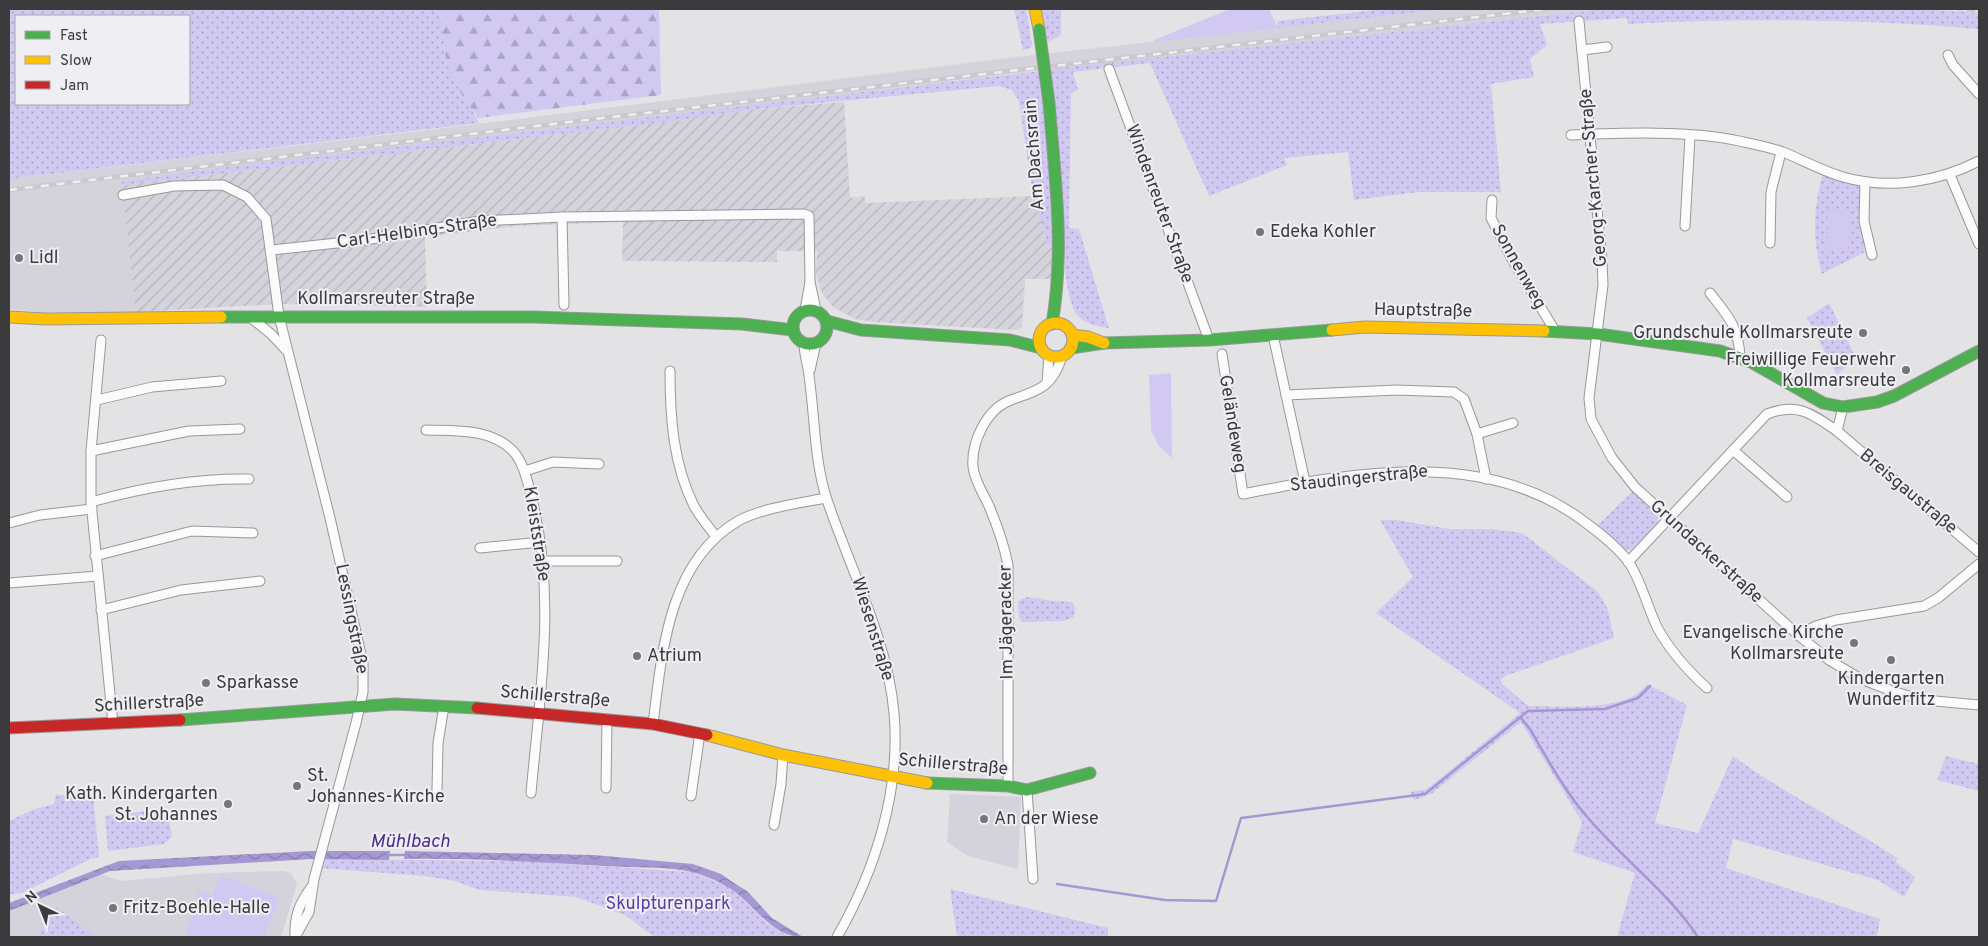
<svg xmlns="http://www.w3.org/2000/svg" width="1988" height="946" font-family="Overpass,sans-serif">
	<style>
		.built { fill: #d4d2da }
		.industrial { fill: url(#industrial-furrows) }
		.grass { fill: url(#grass-dots); fill-rule: evenodd }
		.forest { fill: url(#forest-firs) }
		.garden { fill: #d1c9f1 }
		.water { fill: url(#water-waves) }
		.lines { fill: none; stroke-linecap: round; stroke-linejoin: round }
		.stream { stroke: #a597d1; stroke-width: 2.5 }
		.street-casing { stroke: #98989a; stroke-width: 11 }
		.fast-casing { stroke: #98989a; stroke-width: 13 }
		.slow-casing { stroke: #98989a; stroke-width: 13 }
		.jam-casing { stroke: #98989a; stroke-width: 13 }
		.street { stroke: #fbfbfb; stroke-width: 9 }
		.fast { stroke: #4caf50; stroke-width: 11 }
		.slow { stroke: #ffc107; stroke-width: 11 }
		.jam { stroke: #c62828; stroke-width: 11 }
		.rail-casing { stroke: #c9c8ca; stroke-width: 4.5 }
		.rail { stroke: #efeef3; stroke-width: 2.5; stroke-dasharray: 8; stroke-linecap: butt }
		.fast-bridge-casing { stroke: #98989a; stroke-width: 13; stroke-linecap: butt }
		.fast-bridge { stroke: #4caf50; stroke-width: 11 }
		.poi-dot { fill: #767578; stroke: #efeef3; stroke-width: 2 }
		.labels { text-anchor: middle; dominant-baseline: central; stroke-width: 4; stroke-linejoin: round; paint-order: stroke }
		.street-label { font-size: 18px; fill: #3b3b3d; stroke: #efeef3 }
		.poi-label { font-size: 18px; fill: #3b3b3d; stroke: #efeef3; text-anchor: start }
		.park-label { font-size: 18px; fill: #5c3da0; stroke: #efeef3 }
		.water-label { font-size: 19px; font-style: italic; fill: #4e2d8f; stroke: #efeef3 }
	</style>
	<defs>
		<pattern id="industrial-furrows" width="10" height="10" patternUnits="userSpaceOnUse" patternTransform="scale(1.25)"><rect width="10" height="10" fill="#d4d2da"/><path d="M-1 1l2-2M0 10L10 0M9 11l2-2" fill="none" stroke="#b7b5bc"/></pattern>
		<pattern id="grass-dots" width="8" height="8" patternUnits="userSpaceOnUse" patternTransform="scale(1.25)"><rect width="8" height="8" fill="#d1c9f1"/><path d="M2 2h.1M6 6h.1" fill="none" stroke="#aba4c4" stroke-width="1.8" stroke-linecap="round"/></pattern>
		<pattern id="forest-firs" width="22" height="20" patternUnits="userSpaceOnUse" patternTransform="scale(1.25)"><rect width="22" height="20" fill="#d1c9f1"/><path d="M5 1l3.5 6h-7zM16 11l3.5 6h-7z" fill="#aba4c4"/></pattern>
		<pattern id="water-waves" width="16" height="10" patternUnits="userSpaceOnUse" patternTransform="scale(1.25)"><rect width="16" height="10" fill="#a597d1"/><path d="M0 5q4-4 8 0t8 0" fill="none" stroke="#887cab"/></pattern>
	</defs>
	<rect width="100%" height="100%" fill="#e3e2e5"/>
	<!-- built -->
	<g class="built">
		<path d="M1447 9H1604L1050 69 122 181 136 312H43L9 309V179L437 129 1025 56Z"/>
		<path d="M950 794 1021 797 1018 869 968 856 947 842Z"/>
		<path d="M284 871 291 874 297 884 281 937H9V911L101 874 120 881 210 873Z"/>
	</g>
	<!-- industrial -->
	<path class="industrial" d="M844 102 850 198 864 196 866 203 1033 196 1048 245 1054 247V279H1025L1022 327 1016 330 874 322 855 319 833 307 822 293 816 274 817 251H777V262L622 261 623 222 516 226 425 237 427 307 279 304 136 312 122 185 675 121 747 110Z"/>
	<!-- grass -->
	<g class="grass">
		<path d="M9 9H441L446 60 479 123 9 179ZM16 16H189V104H16Z"/>
		<path d="M1014 9H1026L1032 44 1031 48 1023 50Z"/>
		<path d="M1042 9H1061V35L1048 42Z"/>
		<path d="M1386 9H1447L1278 28 1277 21Z"/>
		<path d="M1604 9H1918L1979 13V29C1863 19 1745 18 1628 24L1627 18 1540 24 1547 45 1530 59 1534 77 1491 84 1501 192H1419L1354 200 1348 152 1284 158 1287 165 1209 196 1150 63 1073 72 1078 90 1071 93 1069 228 1079 229 1109 328C1073 323 1073 312 1066 280L1050 69Z"/>
		<path d="M1039 71 1051 187 1054 247 1048 245 1033 196 1019 101 1012 90 999 86 747 110 675 121 122 185V181L251 164Z"/>
		<path d="M1823 173 1861 185 1860 217 1865 252 1822 274C1812 239 1813 208 1823 173Z"/>
		<path d="M1829 303 1856 358 1837 375 1807 318Z"/>
		<path d="M1633 491 1657 516 1658 523 1634 549 1625 551 1598 525Z"/>
		<path d="M1380 520H1396L1450 529H1492L1522 533 1597 591 1607 607 1614 638 1505 676 1501 680 1502 684 1528 706C1560 706 1628 713 1647 684L1687 705 1655 823 1698 833 1733 756C1785 794 1843 822 1897 858L1896 862 1915 877 1904 897 1878 880 1733 839 1726 868 1880 919 1877 937H1617L1635 873 1573 852 1582 822 1521 722 1431 794 1415 800 1410 796 1411 792 1427 789 1520 713 1376 613 1413 577Z"/>
		<path d="M1026 597C1035 598 1043 599 1051 601 1064 603 1079 595 1074 617L1064 621 1022 622 1019 617 1018 601Z"/>
		<path d="M1946 756 1979 764V791L1937 780Z"/>
		<path d="M56 795H93L99 857 90 859 24 892 9 895V821L32 810 54 804Z"/>
		<path d="M157 810 168 815 172 837 164 844 108 851 105 816Z"/>
		<path d="M322 859 518 861 692 872 726 886 739 895 768 924 791 937H654L625 915 576 897 479 890 455 881 424 876 320 868Z"/>
		<path d="M950 889 1108 928V937H957Z"/>
		<path d="M57 907 97 937H42L38 934Z"/>
	</g>
	<!-- forest -->
	<path class="forest" d="M441 9H659L661 95 478 118 462 95 446 60Z"/>
	<!-- garden -->
	<g class="garden">
		<path d="M1230 9H1269L1278 28 1155 42 1154 40Z"/>
		<path d="M1828 211H1849L1848 249H1827Z"/>
		<path d="M1171 373 1172 458 1158 445 1151 430 1149 375Z"/>
		<path d="M221 875 280 898 264 937H184L199 901 252 921 196 898 199 890 212 895Z"/>
	</g>
	<!-- water -->
	<g class="water">
		<path d="M310 851H390L389 860 312 859 110 871 9 911V903L119 861Z"/>
		<path d="M405 851 594 855 693 864 721 874 734 883 747 891 772 918 803 937C775 937 759 912 739 895 727 885 708 876 692 872 664 866 633 868 605 866 538 862 471 858 404 859Z"/>
	</g>
	<g class="lines">
		<!-- stream -->
		<g class="stream">
			<path d="M1521 718 1530 729C1548 760 1565 792 1589 819 1624 860 1668 892 1698 937"/>
			<path d="M388 855H407"/>
			<path d="M1057 884 1165 900 1216 901 1241 818 1425 794 1528 711 1605 709 1638 698 1650 686"/>
		</g>
		<!-- street casing -->
		<g class="street-casing">
			<g id="street">
				<path d="M1579 21 1602 261 1603 285 1589 398 1591 419 1612 458 1635 487 1798 635 1829 660 1861 679 1895 692 1924 700 1979 705"/>
				<path d="M1582 50 1607 47"/>
				<path d="M1948 55 1953 65 1979 94"/>
				<path d="M1109 69 1209 340"/>
				<path d="M1571 135C1620 133 1692 130 1739 141 1753 144 1769 147 1783 152 1803 160 1822 171 1843 177 1888 190 1938 182 1979 161"/>
				<path d="M1950 175 1979 244"/>
				<path d="M1865 182 1864 221 1872 255"/>
				<path d="M123 195 174 186 223 185 247 197 266 219 279 316 330 518 363 663V692L356 723 314 879 309 912 295 937"/>
				<path d="M1492 200 1491 218 1513 261 1555 331"/>
				<path d="M562 217 564 305"/>
				<path d="M1685 226 1690 136"/>
				<path d="M1770 243 1771 192 1781 152"/>
				<path d="M272 250 365 240 480 221 562 217 804 214 809 216 810 282 816 310"/>
				<path d="M1710 293C1728 316 1739 327 1740 358"/>
				<path d="M805 310 810 282"/>
				<path d="M250 317 271 334 286 350"/>
				<path d="M1273 335 1305 482"/>
				<path d="M101 340 91 451V502L113 724"/>
				<path d="M804 343C804 355 808 365 809 376 815 417 814 460 827 500 850 568 888 641 894 713 901 791 875 871 837 937"/>
				<path d="M1222 354 1243 494C1355 472 1488 447 1586 523 1601 534 1617 547 1628 561 1641 580 1647 606 1657 627 1670 651 1687 670 1707 688"/>
				<path d="M810 370 816 343"/>
				<path d="M670 371C670 417 673 464 694 506 700 517 709 527 716 537"/>
				<path d="M1047 382 1049 356"/>
				<path d="M1286 395 1397 390 1454 392 1464 399 1477 434 1486 479"/>
				<path d="M97 400 152 387 221 381"/>
				<path d="M426 430C455 431 489 428 512 450 523 461 527 480 531 495 557 597 540 691 531 793"/>
				<path d="M1837 431 1843 407"/>
				<path d="M1477 434 1513 423"/>
				<path d="M1733 450 1787 497"/>
				<path d="M91 451 189 431 240 429"/>
				<path d="M525 471 553 462 599 464"/>
				<path d="M91 502C144 487 195 478 249 479"/>
				<path d="M9 523 40 515 92 509"/>
				<path d="M480 548 541 542"/>
				<path d="M95 556 192 531 253 533"/>
				<path d="M544 561H617"/>
				<path d="M1628 562 1767 414C1798 402 1812 414 1837 431L1979 552"/>
				<path d="M9 583 98 576"/>
				<path d="M101 610 181 590 260 581"/>
				<path d="M1798 635 1816 626 1836 620 1924 606 1938 598 1979 564"/>
				<path d="M653 724C662 653 668 562 738 521 762 508 800 503 826 498"/>
				<path d="M1008 786V565C1004 544 997 525 989 506 983 493 975 482 973 467 971 443 986 409 1011 400 1039 390 1053 387 1062 356"/>
				<path d="M606 788 607 719"/>
				<path d="M1027 790 1033 879"/>
				<path d="M437 791 438 743 444 706"/>
				<path d="M691 796 700 733"/>
				<path d="M774 825 781 784 783 755"/>
				<path d="M295 937C294 915 300 902 313 885"/>
			</g>
		</g>
		<!-- fast casing -->
		<g class="fast-casing">
			<g id="fast">
				<path d="M1049 103C1055 177 1065 250 1052 324"/>
				<circle cx="810" cy="327" r="17"/>
				<path d="M221 317H533L742 324 793 330"/>
				<path d="M827 321 861 330 1010 340 1041 348"/>
				<path d="M1544 331 1598 334 1720 351 1751 362 1823 403 1843 407 1877 402 1894 396 1979 351"/>
				<path d="M1071 348 1104 343 1209 340 1332 330"/>
				<path d="M180 720 395 704 477 708"/>
				<path d="M927 783 1008 786 1027 790 1090 773"/>
			</g>
		</g>
		<!-- slow casing -->
		<g class="slow-casing">
			<g id="slow">
				<path d="M1035 9 1039 29"/>
				<path d="M9 317 45 319 221 317"/>
				<circle cx="1056" cy="340" r="17"/>
				<path d="M1332 330 1365 327 1544 331"/>
				<path d="M1072 335 1088 337 1104 343"/>
				<path d="M707 735 783 755 927 783"/>
			</g>
		</g>
		<!-- jam casing -->
		<g class="jam-casing">
			<g id="jam">
				<path d="M477 708 653 724 707 735"/>
				<path d="M9 728 180 720"/>
			</g>
		</g>
		<!-- street -->
		<use href="#street" class="street"/>
		<!-- fast -->
		<use href="#fast" class="fast"/>
		<!-- slow -->
		<use href="#slow" class="slow"/>
		<!-- jam -->
		<use href="#jam" class="jam"/>
		<!-- rail casing -->
		<g class="rail-casing">
			<g id="rail">
				<path d="M1959 9 1979 10"/>
				<path d="M9 190 586 120 1547 9"/>
			</g>
		</g>
		<!-- rail -->
		<use href="#rail" class="rail"/>
		<!-- fast-bridge casing -->
		<g class="fast-bridge-casing">
			<path id="fast-bridge" d="M1039 29 1049 103"/>
		</g>
		<!-- fast-bridge -->
		<use href="#fast-bridge" class="fast-bridge"/>
	</g>
	<!-- markers -->
	<g class="poi-dot">
		<circle cx="1260" cy="232" r="5"/>
		<circle cx="19" cy="258" r="5"/>
		<circle cx="1863" cy="333" r="5"/>
		<circle cx="1906" cy="370" r="5"/>
		<circle cx="1854" cy="643" r="5"/>
		<circle cx="637" cy="656" r="5"/>
		<circle cx="1891" cy="660" r="5"/>
		<circle cx="206" cy="683" r="5"/>
		<circle cx="297" cy="786" r="5"/>
		<circle cx="228" cy="804" r="5"/>
		<circle cx="984" cy="819" r="5"/>
		<circle cx="113" cy="908" r="5"/>
	</g>
	<g class="labels">
		<!-- street labels -->
		<g class="street-label">
			<text transform="translate(1035 155) rotate(-94)">Am Dachsrain</text>
			<text transform="translate(1594 178) rotate(-95)">Georg-Karcher-Straße</text>
			<text transform="translate(1159 204) rotate(70)">Windenreuter Straße</text>
			<text transform="translate(417 232) rotate(-8)">Carl-Helbing-Straße</text>
			<text transform="translate(1518 267) rotate(61)">Sonnenweg</text>
			<text x="386" y="299">Kollmarsreuter Straße</text>
			<text transform="translate(1423 311) rotate(1)">Hauptstraße</text>
			<text transform="translate(1232 424) rotate(81)">Geländeweg</text>
			<text transform="translate(1359 479) rotate(-6)">Staudingerstraße</text>
			<text transform="translate(1908 492) rotate(40)">Breisgaustraße</text>
			<text transform="translate(536 534) rotate(81)">Kleiststraße</text>
			<text transform="translate(1706 552) rotate(42)">Grundackerstraße</text>
			<text transform="translate(351 619) rotate(79)">Lessingstraße</text>
			<text transform="translate(1007 622) rotate(-91)">Im Jägeracker</text>
			<text transform="translate(872 629) rotate(73)">Wiesenstraße</text>
			<text transform="translate(555 697) rotate(5)">Schillerstraße</text>
			<text transform="translate(149 704) rotate(-3)">Schillerstraße</text>
			<text transform="translate(953 765) rotate(5)">Schillerstraße</text>
		</g>
		<!-- poi labels -->
		<g class="poi-label">
			<text x="1270" y="232">Edeka Kohler</text>
			<text x="29" y="258">Lidl</text>
			<text x="1853" y="333" text-anchor="end">Grundschule Kollmarsreute</text>
			<text x="1896" y="360" text-anchor="end">Freiwillige Feuerwehr<tspan x="1896" dy="21">Kollmarsreute</tspan></text>
			<text x="1844" y="633" text-anchor="end">Evangelische Kirche<tspan x="1844" dy="21">Kollmarsreute</tspan></text>
			<text x="647" y="656">Atrium</text>
			<text x="1891" y="679" text-anchor="middle">Kindergarten<tspan x="1891" dy="21">Wunderfitz</tspan></text>
			<text x="216" y="683">Sparkasse</text>
			<text x="307" y="776">St.<tspan x="307" dy="21">Johannes-Kirche</tspan></text>
			<text x="218" y="794" text-anchor="end">Kath. Kindergarten<tspan x="218" dy="21">St. Johannes</tspan></text>
			<text x="994" y="819">An der Wiese</text>
			<text x="123" y="908">Fritz-Boehle-Halle</text>
		</g>
		<!-- park labels -->
		<g class="park-label">
			<text x="668" y="904">Skulpturenpark</text>
		</g>
		<!-- water labels -->
		<g class="water-label">
			<text x="410" y="842">Mühlbach</text>
		</g>
	</g>
	<!-- border -->
	<rect width="1988" height="946" fill="none" stroke="#3b3b3d" stroke-width="20"/>
	<!-- legend -->
	<rect x="15" y="15" width="175" height="90" fill="#efeef3" stroke="#a7a6aa"/>
	<rect x="25" y="31" width="25" height="8" fill="#4caf50" stroke="#a7a6aa"/>
	<text x="60" y="40" font-size="15" fill="#3b3b3d">Fast</text>
	<rect x="25" y="56" width="25" height="8" fill="#ffc107" stroke="#a7a6aa"/>
	<text x="60" y="65" font-size="15" fill="#3b3b3d">Slow</text>
	<rect x="25" y="81" width="25" height="8" fill="#c62828" stroke="#a7a6aa"/>
	<text x="60" y="90" font-size="15" fill="#3b3b3d">Jam</text>
	<!-- north arrow -->
	<g transform="translate(40 906) rotate(317)" stroke="#efeef3" stroke-width="4" paint-order="stroke">
	<path d="M0-4L9 19L0 12L-9 19Z" fill="#3b3b3d"/>
	<text y="-8" font-size="14" font-weight="bold" text-anchor="middle" fill="#3b3b3d">N</text>
	</g>
</svg>
